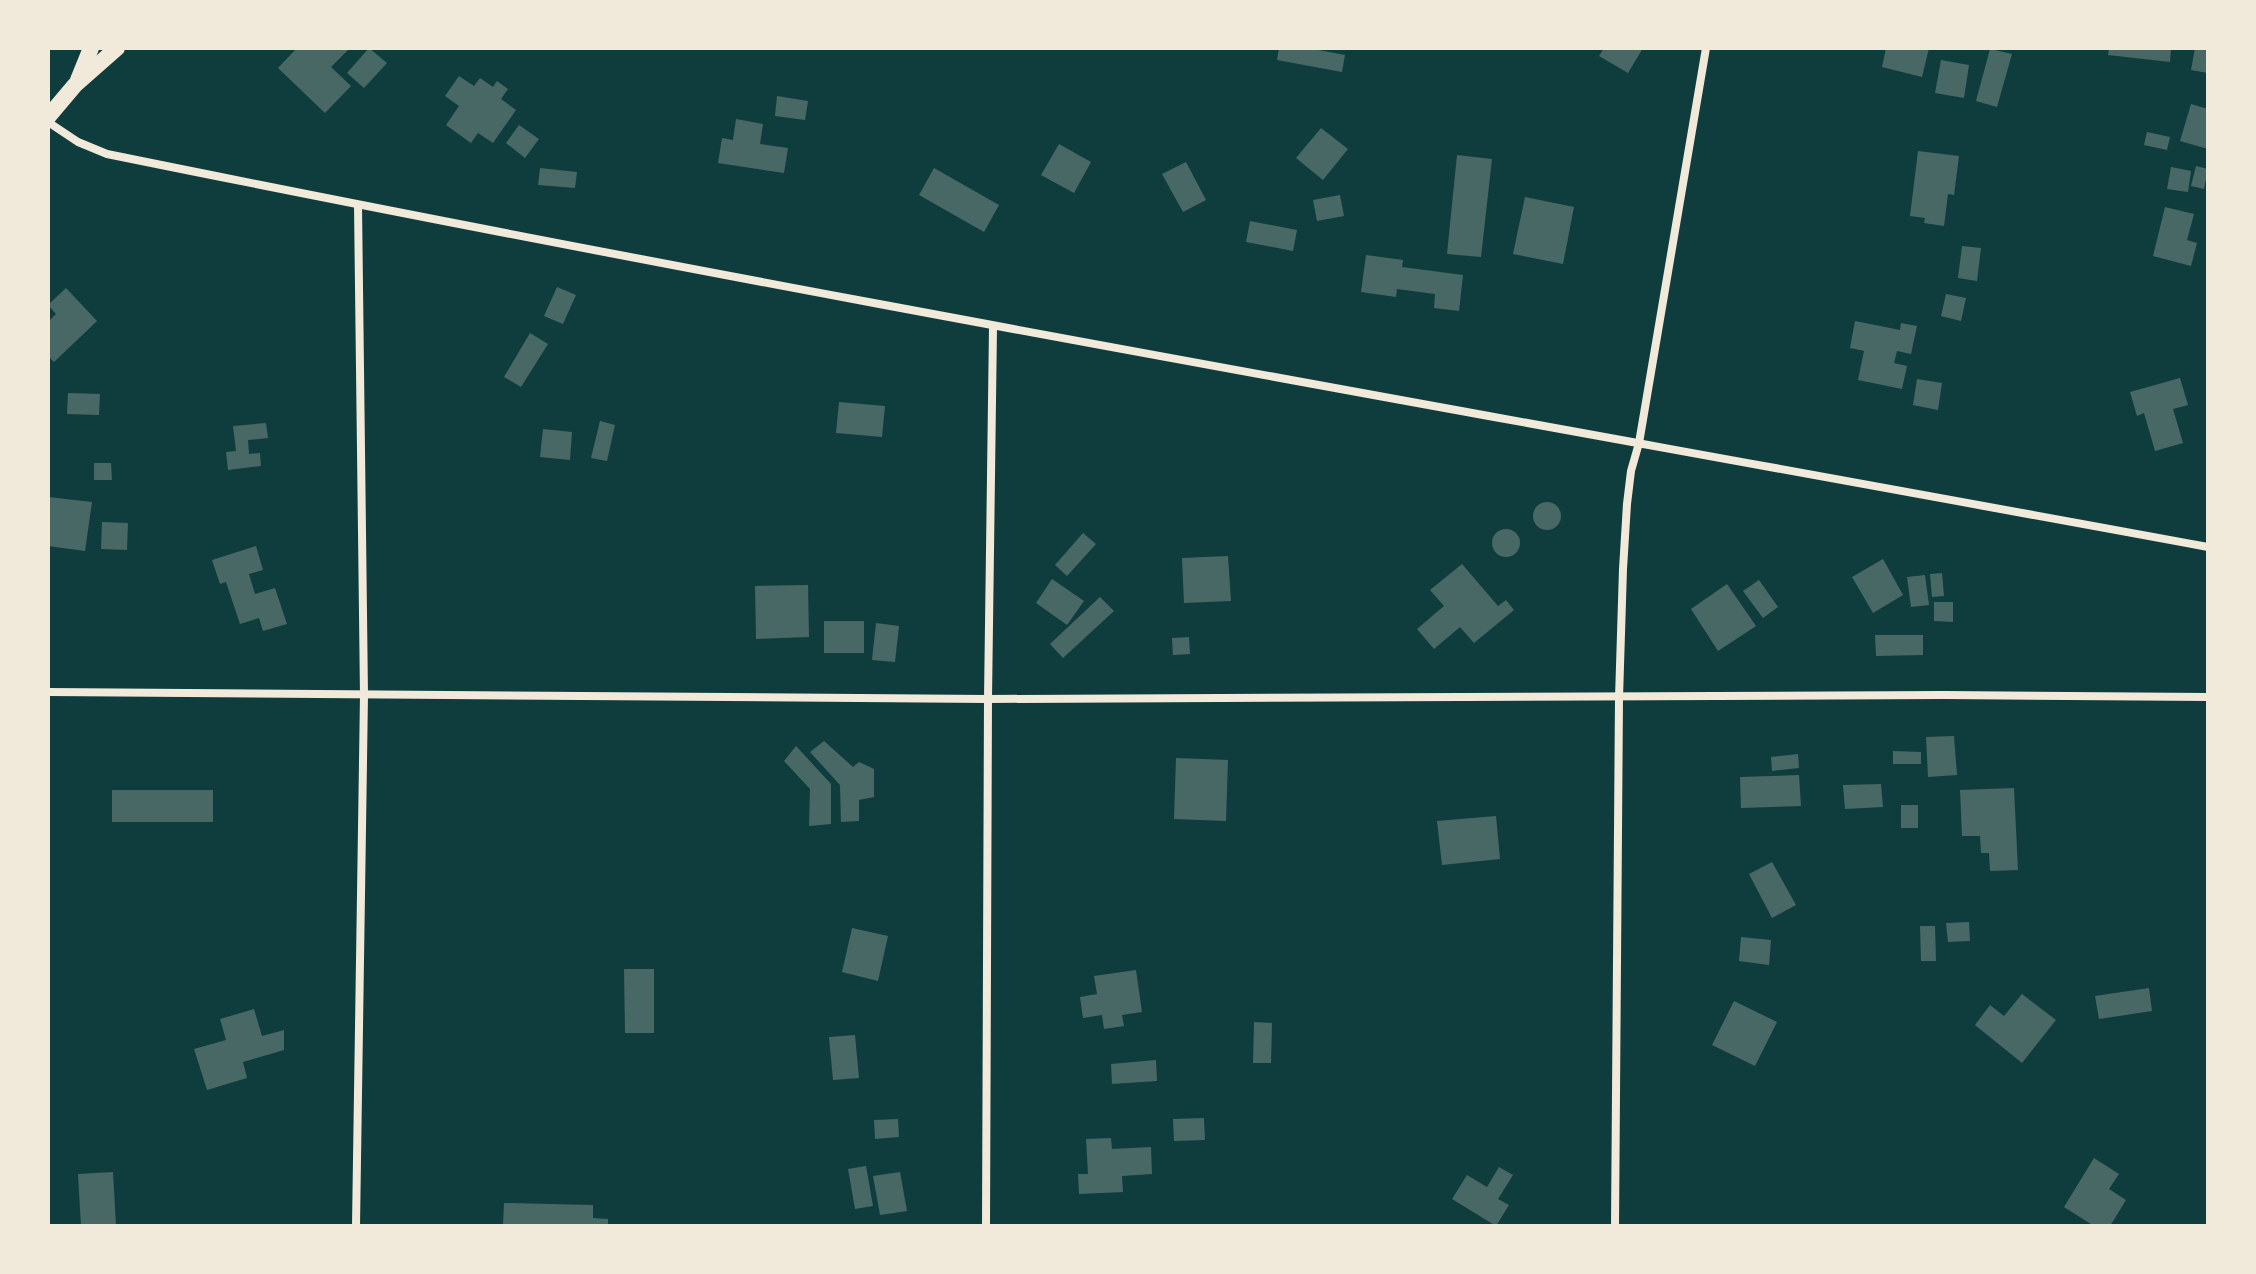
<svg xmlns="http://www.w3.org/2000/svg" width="2256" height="1274" font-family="Georgia,serif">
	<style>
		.building { fill: #486865 }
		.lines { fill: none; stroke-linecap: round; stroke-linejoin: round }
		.minor { stroke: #f1e9da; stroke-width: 8 }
		.secondary { stroke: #f1e9da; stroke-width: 16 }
	</style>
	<rect width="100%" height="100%" fill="#0f3d3e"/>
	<!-- building -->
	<g class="building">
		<path d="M297 48H350L331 67 351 86 325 113 278 68Z"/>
		<path d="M369 48 387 63 364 88 347 73Z"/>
		<path d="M1279 48H1308L1345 55 1342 72 1277 60Z"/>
		<path d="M1604 48H1643L1628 73 1599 56Z"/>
		<path d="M1886 48H1929L1922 77 1882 67Z"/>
		<path d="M2109 48H2171L2170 62 2108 55Z"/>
		<path d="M2195 48H2208V73L2191 70Z"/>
		<path d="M1990 49 2012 54 1997 107 1976 101Z"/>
		<path d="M1941 60 1969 65 1964 98 1935 93Z"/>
		<path d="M459 76 474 86 480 78 493 87 497 81 508 89 501 99 516 110 493 143 478 133 471 143 446 125 459 106 445 96Z"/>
		<path d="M777 96 808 101 805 120 775 116Z"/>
		<path d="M2191 104 2208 109V149L2180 141Z"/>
		<path d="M736 119 763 124 760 144 788 148 784 173 718 163 722 138 733 140Z"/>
		<path d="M519 125 539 139 525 158 506 143Z"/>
		<path d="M1321 128 1348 149 1323 180 1296 158Z"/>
		<path d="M2147 132 2170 137 2167 150 2144 145Z"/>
		<path d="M1059 144 1091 162 1074 193 1041 175Z"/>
		<path d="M1918 151 1959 156 1954 195 1948 194 1944 226 1924 223 1925 218 1910 216Z"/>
		<path d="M1457 155 1492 159 1481 257 1447 254Z"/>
		<path d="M1186 162 1206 200 1183 212 1162 174Z"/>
		<path d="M2196 166 2208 169 2204 189 2191 186Z"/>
		<path d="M2171 167 2191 171 2188 192 2167 189Z"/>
		<path d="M540 168 577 172 575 188 538 185Z"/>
		<path d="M934 168 999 205 984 232 919 195Z"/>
		<path d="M1340 195 1344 216 1317 221 1313 200Z"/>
		<path d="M1525 197 1574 207 1563 264 1513 254Z"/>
		<path d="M2165 207 2194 214 2187 240 2197 243 2191 266 2153 256Z"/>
		<path d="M1250 221 1297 230 1293 251 1246 242Z"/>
		<path d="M1962 246 1981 248 1977 281 1958 278Z"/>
		<path d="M1366 255 1403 260 1402 267 1463 275 1459 311 1434 308 1435 294 1397 289 1396 297 1361 292Z"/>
		<path d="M557 287 576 295 563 324 544 316Z"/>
		<path d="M66 288 97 321 54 362 48 356V322L56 314 48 305Z"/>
		<path d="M1946 294 1966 298 1961 321 1941 316Z"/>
		<path d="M1855 321 1900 330 1901 323 1917 326 1911 354 1897 351 1894 363 1907 366 1902 389 1858 380 1864 351 1850 348Z"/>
		<path d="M530 333 548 344 521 387 504 377Z"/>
		<path d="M2180 378 2188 405 2173 409 2183 443 2155 451 2144 413 2137 416 2130 392Z"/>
		<path d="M1917 379 1942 383 1938 410 1913 405Z"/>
		<path d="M68 393 100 394 99 415 67 414Z"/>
		<path d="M839 402 885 406 882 437 836 433Z"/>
		<path d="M600 421 615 425 607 461 591 458Z"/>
		<path d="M266 423 268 438 248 440 249 454 260 453 261 466 228 470 226 452 236 451 233 426Z"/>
		<path d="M543 429 572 432 570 460 540 457Z"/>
		<path d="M94 463H111L112 480H94Z"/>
		<path d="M48 497 92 502 85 551 48 546Z"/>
		<circle cx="1547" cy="516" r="14"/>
		<path d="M102 522 128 523 127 550 101 549Z"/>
		<circle cx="1506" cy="543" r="14"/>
		<path d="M1083 533 1096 544 1067 576 1055 565Z"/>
		<path d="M256 546 263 570 249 574 255 594 275 588 287 624 263 631 259 618 240 624 226 582 220 584 212 560Z"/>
		<path d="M1228 556 1231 601 1184 603 1182 558Z"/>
		<path d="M1883 559 1903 595 1873 613 1852 577Z"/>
		<path d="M1462 564 1498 606 1506 600 1514 610 1474 643 1460 627 1434 649 1417 629 1444 606 1430 590Z"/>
		<path d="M1942 573 1944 596 1932 597 1930 574Z"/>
		<path d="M1925 575 1929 605 1911 607 1907 577Z"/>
		<path d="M1052 579 1084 601 1067 625 1036 603Z"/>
		<path d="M1759 580 1778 607 1763 618 1743 591Z"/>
		<path d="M1727 584 1756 626 1718 651 1691 609Z"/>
		<path d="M808 585 809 637 756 639 755 586Z"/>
		<path d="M1100 597 1114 611 1063 658 1050 644Z"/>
		<path d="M1934 602H1953V622L1934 621Z"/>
		<rect x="824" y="621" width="40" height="32"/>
		<path d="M876 623 899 626 895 662 872 660Z"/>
		<path d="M1875 635H1923V655L1876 656Z"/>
		<path d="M1189 637 1190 654 1173 655 1172 638Z"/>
		<path d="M1954 736 1957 775 1928 777 1926 737Z"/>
		<path d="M824 741 853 767 859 762 874 769V797L859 800V821L841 822 840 785 810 752Z"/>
		<path d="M796 746 831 784V824L809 826 810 789 784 761Z"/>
		<path d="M1893 751 1921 752V764H1893Z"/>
		<path d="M1798 754 1799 768 1772 771 1771 757Z"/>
		<path d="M1176 758 1228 760 1226 821 1174 819Z"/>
		<path d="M1799 775 1801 806 1741 808 1740 777Z"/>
		<path d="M1881 784 1883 807 1845 809 1843 785Z"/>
		<path d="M2014 788 2018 870 1990 871 1989 853H1981L1980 836H1962L1960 790Z"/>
		<rect x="112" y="790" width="101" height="32"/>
		<rect x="1901" y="805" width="17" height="23"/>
		<path d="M1496 816 1500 859 1442 865 1437 821Z"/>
		<path d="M1772 862 1796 905 1772 918 1749 874Z"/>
		<path d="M1969 922 1970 941 1948 942 1946 923Z"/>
		<path d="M1920 926H1935L1936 961H1921Z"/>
		<path d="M852 928 888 936 878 981 842 972Z"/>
		<path d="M1741 937 1771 940 1769 965 1739 961Z"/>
		<path d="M624 969H654V1033H625Z"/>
		<path d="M1136 970 1142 1012 1122 1015 1124 1026 1104 1029 1102 1015 1083 1018 1080 997 1097 994 1094 976Z"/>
		<path d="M2149 988 2152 1011 2099 1019 2095 996Z"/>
		<path d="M2022 994 2056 1020 2022 1063 1975 1025 1990 1005 2004 1016Z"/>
		<path d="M1734 1001 1777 1022 1755 1066 1712 1045Z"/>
		<path d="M254 1009 262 1036 284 1030V1050L243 1062 247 1078 207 1090 194 1049 226 1040 220 1019Z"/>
		<path d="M1254 1022 1272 1023 1271 1063H1253Z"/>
		<path d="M855 1035 859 1078 833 1080 829 1037Z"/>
		<path d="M1156 1060 1157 1081 1112 1084 1111 1064Z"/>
		<path d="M1204 1118 1205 1140 1174 1141 1173 1119Z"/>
		<path d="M898 1119 899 1137 875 1139 874 1120Z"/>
		<path d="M1111 1138 1112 1149 1151 1147 1152 1174 1122 1176 1123 1192 1079 1194 1078 1174H1088L1086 1139Z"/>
		<path d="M2094 1158 2119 1174 2109 1189 2126 1200 2110 1226H2094L2064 1207Z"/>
		<path d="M866 1166 873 1206 855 1209 848 1169Z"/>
		<path d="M1499 1167 1513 1175 1498 1199 1509 1205 1496 1226 1452 1199 1467 1175 1487 1187Z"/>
		<path d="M113 1172 116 1226H81L78 1174Z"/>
		<path d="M900 1172 907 1211 880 1215 873 1176Z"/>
		<path d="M504 1203 593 1205V1218L608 1219V1226H503Z"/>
	</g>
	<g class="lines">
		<!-- minor -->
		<g class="minor">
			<path d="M48 122 78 142 107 154C805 296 1507 418 2208 547"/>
			<path d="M48 692 988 699 1945 695 2208 697"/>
			<path d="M356 1226 364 695 358 205"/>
			<path d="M986 1226 988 699 993 327"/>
			<path d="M1615 1226 1619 698 1623 569 1627 504 1631 471 1639 443 1706 48"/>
		</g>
		<!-- secondary -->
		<g class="secondary">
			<path d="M78 80 91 48"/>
			<path d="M48 117 75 85 117 48"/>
		</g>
	</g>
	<!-- border -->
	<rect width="2256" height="1274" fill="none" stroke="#f1e9da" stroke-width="100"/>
</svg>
